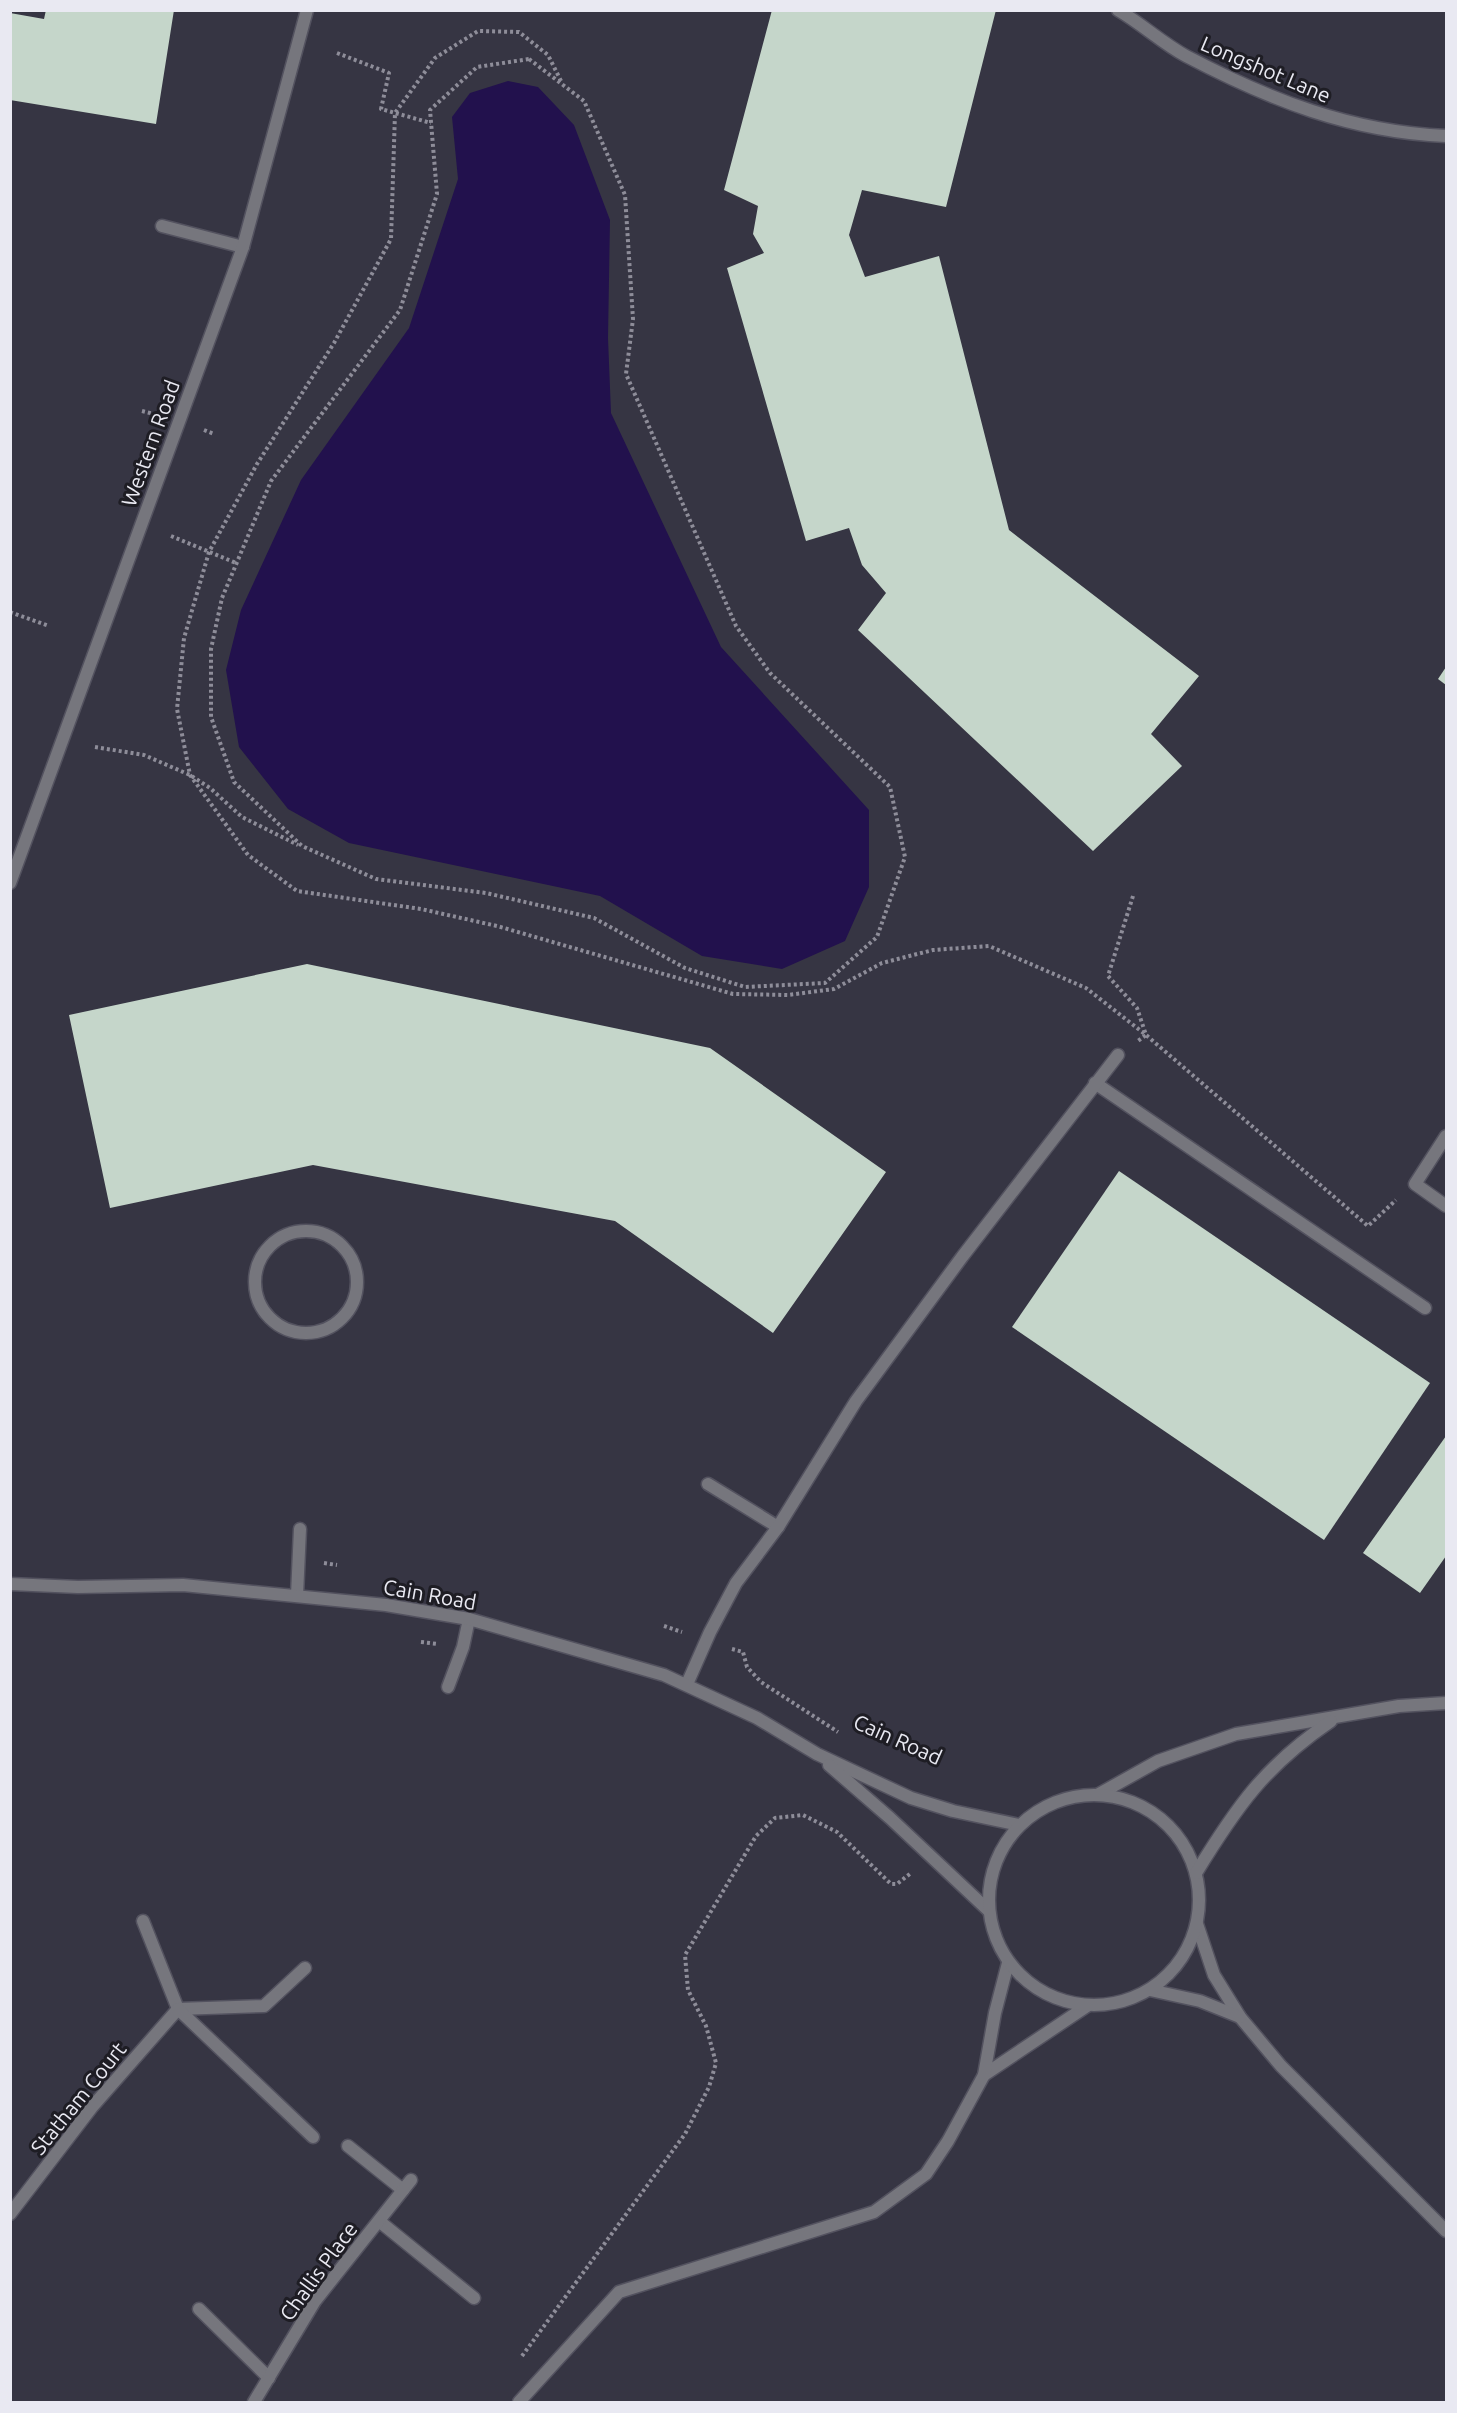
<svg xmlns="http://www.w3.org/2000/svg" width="1457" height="2413" font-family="Ubuntu,sans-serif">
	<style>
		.water { fill: #22114d }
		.building { fill: #c5d6ca }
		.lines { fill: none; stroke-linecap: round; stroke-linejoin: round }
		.service-casing { stroke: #53525f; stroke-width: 15 }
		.minor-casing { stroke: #53525f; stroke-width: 15 }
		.tertiary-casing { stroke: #53525f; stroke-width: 15 }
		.path { stroke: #8e8d99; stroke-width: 4; stroke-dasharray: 3 3; stroke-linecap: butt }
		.service { stroke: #76767d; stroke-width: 12 }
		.minor { stroke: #76767d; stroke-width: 12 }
		.tertiary { stroke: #76767d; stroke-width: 12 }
		.labels { text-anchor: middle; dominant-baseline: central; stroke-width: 6; stroke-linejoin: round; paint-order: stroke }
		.street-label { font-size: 21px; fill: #e9e9f2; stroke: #1e1d24 }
	</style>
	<rect width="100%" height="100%" fill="#363543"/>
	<!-- water -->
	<path class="water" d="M508 81 538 87 574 125 610 220 608 338 611 413 721 647 869 810V887L845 941 782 969 702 956 600 896 349 843 288 809 239 747 226 670 241 610 301 480 409 328 458 179 452 117 470 93Z"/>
	<!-- building -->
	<g class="building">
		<path d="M46 10H174L156 124 10 100V13L44 19Z"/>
		<path d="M772 10H996L946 207 862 190 849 235 865 277 939 256 1009 530 1199 676 1151 734 1182 766 1093 851 858 630 886 593 862 565 849 528 806 541 727 268 764 253 753 234 758 206 724 190Z"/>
		<path d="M1446 667V685L1438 679Z"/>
		<path d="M307 964 710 1048 886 1172 773 1333 615 1221 313 1165 110 1208 69 1015Z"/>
		<path d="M1119 1171 1430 1383 1324 1540 1012 1327Z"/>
		<path d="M1446 1436V1556L1420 1593 1363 1553Z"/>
	</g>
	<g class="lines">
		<!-- service casing -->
		<g class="service-casing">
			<g id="service">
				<path d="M162 226 243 247"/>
				<path d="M1095 1083 1425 1308"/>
				<path d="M1446 1136 1415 1184 1446 1206"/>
				<circle cx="306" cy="1282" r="51"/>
				<path d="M708 1484 778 1527"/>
				<path d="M297 1595 300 1529"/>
				<path d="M687 1684 710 1632 736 1583 778 1527 856 1401 962 1257 1118 1055"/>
				<path d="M448 1687 463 1647 469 1619"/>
				<path d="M143 1921 178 2009"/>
				<path d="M1197 1924 1214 1975 1240 2017 1281 2066 1446 2231"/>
				<path d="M1150 1990 1200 2001 1240 2017"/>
				<path d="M984 2075 1087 2006"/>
				<path d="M379 2221 474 2298"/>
				<path d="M519 2402 619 2292 874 2212 926 2174 948 2141 984 2075 995 2013 1008 1963"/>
			</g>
		</g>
		<!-- minor casing -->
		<g class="minor-casing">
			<g id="minor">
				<path d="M1118 10C1142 24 1162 43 1186 56 1270 100 1351 132 1446 136"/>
				<path d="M178 2009 264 2006 305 1968"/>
				<path d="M348 2146 403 2190"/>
				<path d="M10 2214 92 2107 178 2009 313 2137"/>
				<path d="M199 2309 269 2378"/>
				<path d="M254 2402 315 2301 411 2180"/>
			</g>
		</g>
		<!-- tertiary casing -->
		<g class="tertiary-casing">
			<g id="tertiary">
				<path d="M10 883 243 247 307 10"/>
				<path d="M10 1584 78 1587 183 1585 386 1605 469 1619 664 1675 757 1718 817 1754 911 1798 953 1811 1019 1825"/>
				<path d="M829 1765 890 1818 988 1910"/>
				<path d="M1099 1794 1158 1761 1236 1734 1399 1706 1446 1703"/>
				<circle cx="1094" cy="1900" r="105"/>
				<path d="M1196 1873C1237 1806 1265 1766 1331 1721"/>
			</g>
		</g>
		<!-- path -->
		<g class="path">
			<path d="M337 53 389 73 381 109 431 123"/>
			<path d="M529 59 584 101 625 195 633 319 626 374 736 626 770 673 890 787 905 857 877 937 825 983 745 987 685 968 594 918 486 893 376 879 302 846 234 782 211 717V649L222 598 271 481 400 310 437 194 430 110 477 67Z"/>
			<path d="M561 81 548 55 519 32 478 31 435 58 395 113 391 239 334 343 257 464 209 552 184 638 177 709 190 775 248 855 297 891 421 909 497 926 733 994 788 995 834 989 882 963 933 950 989 946 1086 988 1146 1035 1368 1226 1396 1200"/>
			<path d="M142 411 154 414"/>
			<path d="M204 430 214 434"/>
			<path d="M171 536 236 563"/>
			<path d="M10 612 49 626"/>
			<path d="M95 747 144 755 190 775 210 788 242 817 298 845"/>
			<path d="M1133 896 1108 976 1137 1008 1146 1035 1138 1041"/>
			<path d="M324 1563 337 1565"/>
			<path d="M664 1626 682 1632"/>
			<path d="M421 1642 438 1644"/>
			<path d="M732 1649 743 1652 747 1667 761 1682 838 1732"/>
			<path d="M522 2356 685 2134 709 2087 716 2063 706 2026 688 1990 685 1955 756 1836 775 1818 803 1815 837 1832 891 1884H897L911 1873"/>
		</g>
		<!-- service -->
		<use href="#service" class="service"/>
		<!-- minor -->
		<use href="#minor" class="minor"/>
		<!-- tertiary -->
		<use href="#tertiary" class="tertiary"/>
	</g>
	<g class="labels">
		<!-- street labels -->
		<g class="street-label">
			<text transform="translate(1266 69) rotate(23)">Longshot Lane</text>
			<text transform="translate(150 443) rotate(-70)">Western Road</text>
			<text transform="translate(430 1594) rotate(10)">Cain Road</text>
			<text transform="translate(898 1739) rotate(24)">Cain Road</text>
			<text transform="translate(78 2098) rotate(-51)">Statham Court</text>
			<text transform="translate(318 2271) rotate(-54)">Challis Place</text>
		</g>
	</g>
	<!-- border -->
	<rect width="1457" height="2413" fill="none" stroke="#e9e9f2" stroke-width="24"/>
</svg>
